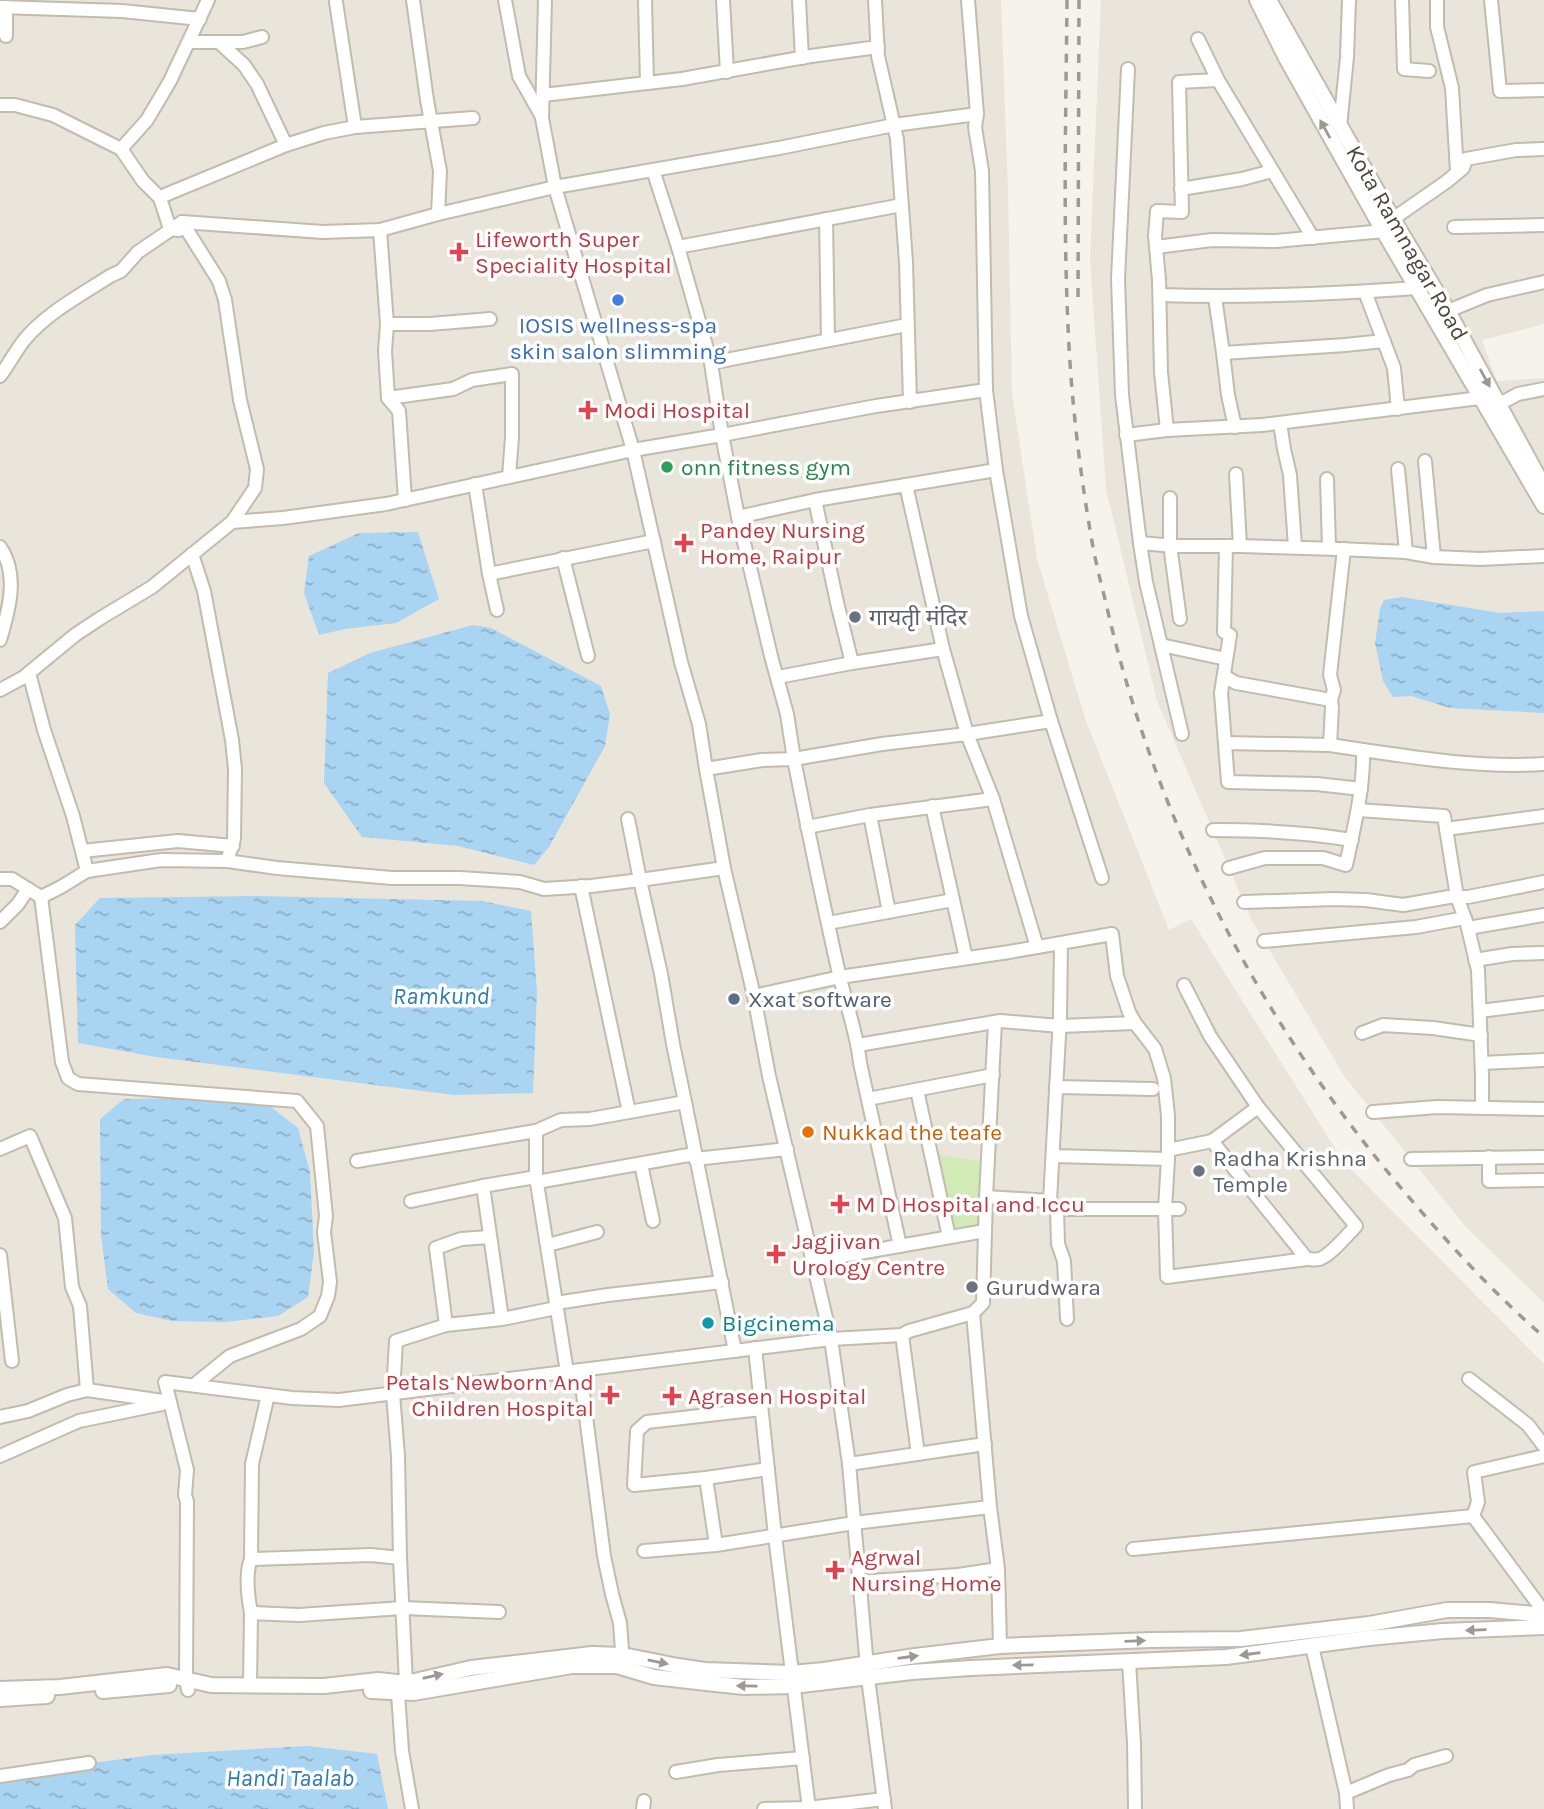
<svg xmlns="http://www.w3.org/2000/svg" width="1544" height="1809" font-family="Karla,'Noto Sans Devanagari',sans-serif">
	<style>
		.residential { fill: #eae5da }
		.green { fill: #d2eab5 }
		.water { fill: url(#water-ripples) }
		.lines { fill: none; stroke-linecap: round; stroke-linejoin: round }
		.minor-casing { stroke: #c2bbae; stroke-width: 16 }
		.tertiary-casing { stroke: #c2bbae; stroke-width: 18 }
		.minor { stroke: #fff; stroke-width: 12 }
		.tertiary { stroke: #fff; stroke-width: 14 }
		.rail { stroke: #9a9a9a; stroke-width: 3.5; stroke-dasharray: 9 9; stroke-linecap: butt }
		.oneway { fill: #9c9892 }
		.health-dot { fill: #e0444e; stroke: #fff; stroke-width: 2.5 }
		.shop-dot { fill: #3f7fe0; stroke: #fff; stroke-width: 2.5 }
		.leisure-dot { fill: #2e9e5b; stroke: #fff; stroke-width: 2.5 }
		.worship-dot { fill: #6b7280; stroke: #fff; stroke-width: 2.5 }
		.service-dot { fill: #5c6f8a; stroke: #fff; stroke-width: 2.5 }
		.food-dot { fill: #e8710a; stroke: #fff; stroke-width: 2.5 }
		.culture-dot { fill: #0f9aa8; stroke: #fff; stroke-width: 2.5 }
		.labels { text-anchor: middle; dominant-baseline: central; stroke-width: 7; stroke-linejoin: round; paint-order: stroke }
		.health-label { font-size: 23px; fill: #be3a42; stroke: #fff; text-anchor: start }
		.street-label { font-size: 23px; fill: #4b4439; stroke: #fff }
		.shop-label { font-size: 23px; fill: #366cbe; stroke: #fff }
		.leisure-label { font-size: 23px; fill: #27864d; stroke: #fff; text-anchor: start }
		.worship-label { font-size: 23px; fill: #5b616d; stroke: #fff; text-anchor: start }
		.service-label { font-size: 23px; fill: #4e5e75; stroke: #fff; text-anchor: start }
		.food-label { font-size: 23px; fill: #c56008; stroke: #fff; text-anchor: start }
		.culture-label { font-size: 23px; fill: #0d838f; stroke: #fff; text-anchor: start }
		.water-label { font-size: 24px; font-style: italic; fill: #2e7ab2; stroke: #fff }
	</style>
	<defs>
		<pattern id="water-ripples" width="26" height="14" patternUnits="userSpaceOnUse" patternTransform="scale(1.75)"><rect width="26" height="14" fill="#a9d4f2"/><path d="M2 4q2-2 4 0t4 0M15 11q2-2 4 0t4 0" fill="none" stroke="#8caec5"/></pattern>
	</defs>
	<rect width="100%" height="100%" fill="#f6f3ec"/>
	<!-- residential -->
	<g class="residential">
		<path d="M0 0H1001L1008 190 1012 393 1037 559 1085 718 1169 930 1191 919 1343 1161 1544 1364V1809H0Z"/>
		<path d="M1101 0H1544V324L1482 340 1497 381 1544 378V1303L1465 1226 1344 1076 1251 919 1157 701 1106 489 1090 259Z"/>
	</g>
	<!-- green -->
	<path class="green" d="M938 1155 979 1161V1226L953 1229Z"/>
	<!-- water -->
	<g class="water">
		<path d="M418 532 439 599 396 623 345 629 319 635 304 593 309 556 359 533Z"/>
		<path d="M1402 597 1500 613 1544 611V713L1450 708 1411 696 1393 697 1383 681 1375 643 1380 609 1384 600Z"/>
		<path d="M473 625 491 628 601 686 610 714 605 746 549 847 534 865 458 846 362 837 324 783 328 673 370 653Z"/>
		<path d="M259 896 482 901 531 911 537 992 533 1093 454 1095 156 1057 78 1043 75 925 100 898Z"/>
		<path d="M191 1098 271 1107 298 1128 310 1172 314 1252 308 1297 278 1316 225 1322 172 1321 136 1313 108 1289 101 1235 100 1119 124 1099Z"/>
		<path d="M308 1746 377 1754 388 1809H0V1781L78 1765 152 1755Z"/>
	</g>
	<g class="lines">
		<!-- minor casing -->
		<g class="minor-casing">
			<g id="minor">
				<path d="M505 0 519 76 541 115"/>
				<path d="M545 0 542 118 555 187 633 450 681 662 699 724 706 769"/>
				<path d="M645 0 647 83"/>
				<path d="M723 0 727 72"/>
				<path d="M799 0 802 58"/>
				<path d="M875 0 878 56 897 139 906 262 910 402"/>
				<path d="M968 0 977 114"/>
				<path d="M1402 0 1404 69 1429 71"/>
				<path d="M1437 0V27L1452 88 1457 172"/>
				<path d="M1491 0 1500 91 1544 90"/>
				<path d="M336 2 355 127"/>
				<path d="M0 7 122 11 200 19"/>
				<path d="M6 36V7"/>
				<path d="M1198 39 1218 80 1313 238"/>
				<path d="M189 42H243L262 37"/>
				<path d="M220 43 244 65 257 84 286 145"/>
				<path d="M1128 69 1118 279 1122 395 1140 543 1146 582 1182 734"/>
				<path d="M543 95 682 79 811 56 878 47"/>
				<path d="M0 105H15L53 115 121 149 143 181 160 198 170 229 179 230"/>
				<path d="M1340 127 1347 57 1349 0"/>
				<path d="M121 149 147 120 170 81 208 0"/>
				<path d="M1181 189 1242 179 1272 171"/>
				<path d="M165 195 286 145 324 133 355 127 473 118"/>
				<path d="M438 214 555 187 779 148 894 125 977 114 975 127 982 171 986 390 996 470 1021 616 1051 721 1102 878"/>
				<path d="M826 219 828 340"/>
				<path d="M182 222 323 232 380 230 438 214 440 171 427 100 413 0"/>
				<path d="M1387 223 1446 182 1463 168 1466 159 1516 150 1544 149"/>
				<path d="M1454 227 1544 225"/>
				<path d="M380 230 387 324H430L490 319"/>
				<path d="M678 247 902 205"/>
				<path d="M1156 247 1212 240 1276 241 1384 231"/>
				<path d="M1365 292 1394 368 1398 409"/>
				<path d="M1160 295C1245 298 1332 294 1417 288"/>
				<path d="M1215 297 1223 353 1345 345 1384 341"/>
				<path d="M1448 311 1487 295 1544 282"/>
				<path d="M387 324 385 351 388 398 399 411 405 500"/>
				<path d="M1223 353 1228 395 1235 427"/>
				<path d="M711 363 907 325"/>
				<path d="M0 376C9 364 16 350 25 339 48 312 81 295 110 276L121 271 138 252 182 222 219 281 225 300 240 400 257 469 255 488 232 522 152 587 99 619 75 635 24 677 0 690"/>
				<path d="M388 398 453 389 472 380 512 374V437L509 477"/>
				<path d="M1492 408 1518 394 1544 389"/>
				<path d="M1280 423 1284 449 1290 475 1295 547"/>
				<path d="M1167 430 1161 372 1159 280 1155 236 1157 211 1182 212 1179 82 1218 80"/>
				<path d="M1126 435 1167 430 1262 425 1480 398"/>
				<path d="M1425 461 1434 557"/>
				<path d="M1398 469 1406 552"/>
				<path d="M1236 474 1240 546"/>
				<path d="M1327 479 1329 548"/>
				<path d="M475 484 489 574 654 541"/>
				<path d="M906 485 996 470"/>
				<path d="M1170 498V545L1180 619"/>
				<path d="M815 500 838 607 852 663"/>
				<path d="M738 517 722 435 876 406 986 390"/>
				<path d="M232 522 283 518 386 504 633 450 722 435 711 363 678 247 653 170"/>
				<path d="M1140 543 1175 546H1240L1338 549 1406 552 1434 557 1480 559 1544 556"/>
				<path d="M1226 546 1224 632 1230 635 1221 693 1228 782 1317 784 1361 789"/>
				<path d="M0 547C19 574 9 610 0 640"/>
				<path d="M192 554 204 591 232 740 235 769 234 839 227 861"/>
				<path d="M563 558 588 656"/>
				<path d="M489 574 497 610"/>
				<path d="M1161 645 1226 659"/>
				<path d="M29 673 44 730 73 816 87 871"/>
				<path d="M1224 676 1236 683 1331 700"/>
				<path d="M778 677 852 663 943 649"/>
				<path d="M1225 743 1330 745 1363 750"/>
				<path d="M1330 745 1332 707 1331 700 1334 690 1330 675 1344 549"/>
				<path d="M932 806 966 958"/>
				<path d="M1358 810 1444 816 1457 897 1467 924 1478 970 1482 1076V1108"/>
				<path d="M807 827 870 815"/>
				<path d="M1446 829 1544 816"/>
				<path d="M1213 830C1260 830 1305 832 1352 840"/>
				<path d="M82 851 178 841 233 846"/>
				<path d="M1229 868 1265 858H1323L1346 865C1354 827 1364 789 1363 750 1423 759 1483 768 1544 764"/>
				<path d="M0 879H12L41 897 61 887 87 871 161 860 227 861 277 868 392 878H460L520 882 544 889 591 886 640 880 628 819"/>
				<path d="M581 886 629 1112"/>
				<path d="M41 897 62 1062 68 1078 78 1084 297 1101 317 1126 326 1216 324 1232 330 1282 328 1296 320 1316 301 1329 230 1356 194 1385"/>
				<path d="M1244 902 1334 899 1366 900 1403 905 1449 897H1468L1544 882"/>
				<path d="M889 912 870 815 993 799"/>
				<path d="M0 922 18 904 28 889"/>
				<path d="M828 923 953 900"/>
				<path d="M1468 928 1544 915"/>
				<path d="M1264 941 1416 927 1465 918"/>
				<path d="M1061 943 1060 1017 1050 1201 1057 1209H1179"/>
				<path d="M1037 947 993 799 967 734 1051 721"/>
				<path d="M1475 960 1512 954 1544 953"/>
				<path d="M1184 985 1210 1036 1258 1107 1356 1226C1348 1234 1329 1257 1319 1259 1315 1260 1311 1259 1307 1259"/>
				<path d="M754 996 769 1076 831 1339 849 1464 868 1678 885 1809"/>
				<path d="M1480 1011 1544 1003"/>
				<path d="M1362 1033 1383 1025 1433 1028 1481 1035"/>
				<path d="M858 1045 1000 1021 1060 1026 1135 1023"/>
				<path d="M1482 1063 1544 1060"/>
				<path d="M1056 1087 1153 1089"/>
				<path d="M917 1090 949 1237"/>
				<path d="M868 1099 993 1075"/>
				<path d="M685 1102 673 1044 661 974 640 880 724 868"/>
				<path d="M1373 1112 1437 1107 1544 1109"/>
				<path d="M536 1131V1177L567 1372"/>
				<path d="M1212 1141 1258 1107"/>
				<path d="M0 1149 30 1136 65 1218 72 1287 80 1306 87 1390 170 1402"/>
				<path d="M1053 1156 1168 1159"/>
				<path d="M1489 1157V1181L1544 1180"/>
				<path d="M695 1159 787 1149"/>
				<path d="M1411 1159 1544 1157"/>
				<path d="M357 1161 536 1131 561 1120 590 1119 685 1102 735 1351"/>
				<path d="M641 1164 653 1221"/>
				<path d="M537 1182 694 1154"/>
				<path d="M986 1197 1050 1201"/>
				<path d="M411 1201 483 1186"/>
				<path d="M1057 1209 1058 1244 1064 1261 1067 1319"/>
				<path d="M490 1237 461 1239 436 1248 446 1325 502 1319 556 1308"/>
				<path d="M548 1245 597 1232"/>
				<path d="M900 1246 860 1063C857 1033 846 1004 839 974 823 903 808 831 794 759L882 744 967 734 943 649 906 485 815 500 738 517 771 656 787 714 794 759 762 760 706 769 724 868 754 996 840 977 1009 952 1112 934 1117 976 1129 1012 1135 1023 1155 1049 1164 1078 1168 1116V1159L1165 1209 1167 1277 1307 1259 1212 1141 1168 1150"/>
				<path d="M0 1255 12 1361"/>
				<path d="M813 1261 985 1231"/>
				<path d="M556 1303 608 1295 722 1282"/>
				<path d="M502 1319 483 1186 536 1177"/>
				<path d="M902 1335 918 1454"/>
				<path d="M755 1348 775 1536 809 1809"/>
				<path d="M580 1370 604 1556 612 1594 620 1623 623 1664"/>
				<path d="M1469 1379 1528 1425 1544 1446"/>
				<path d="M761 1409 647 1422 637 1431 634 1485 706 1478 768 1469"/>
				<path d="M0 1417 28 1411 67 1395 87 1390"/>
				<path d="M0 1456 79 1421 162 1404"/>
				<path d="M1544 1456 1474 1472 1478 1502 1473 1516 1544 1612"/>
				<path d="M849 1464 985 1444"/>
				<path d="M706 1478 716 1545"/>
				<path d="M990 1507 998 1569 1000 1646"/>
				<path d="M1133 1549 1473 1516"/>
				<path d="M644 1551 716 1545 854 1523 990 1507 973 1313 983 1303 986 1197 995 1022"/>
				<path d="M251 1559 371 1555 400 1558"/>
				<path d="M858 1582 958 1575 998 1569"/>
				<path d="M251 1613 299 1615 403 1608 499 1612"/>
				<path d="M1312 1646 1346 1793 1347 1809"/>
				<path d="M1129 1662 1134 1743 1135 1809"/>
				<path d="M250 1685 251 1613C248 1597 245 1574 251 1559L252 1464 268 1395"/>
				<path d="M188 1690 186 1679 187 1502 185 1495 187 1470 165 1382 292 1398 339 1400 831 1339 902 1335 909 1331 973 1313"/>
				<path d="M676 1772 718 1765 803 1758"/>
				<path d="M0 1776 89 1763"/>
				<path d="M1346 1793 1389 1775 1408 1770 1414 1765 1446 1756"/>
				<path d="M412 1809 402 1751 398 1693 406 1683 400 1558 398 1456 393 1394 396 1341 446 1325"/>
				<path d="M643 1809 644 1801"/>
				<path d="M764 1809 808 1808 884 1799"/>
			</g>
		</g>
		<!-- tertiary casing -->
		<g class="tertiary-casing">
			<g id="tertiary">
				<path d="M1257 0 1286 58 1381 227 1544 506"/>
				<path d="M1269 0 1393 219 1448 311 1544 487"/>
				<path d="M0 1689 60 1687 167 1675 211 1685 324 1686 378 1680 406 1683 471 1668 592 1654 623 1655 678 1666 705 1670 791 1673 824 1670 915 1656 1000 1646 1151 1640 1241 1639 1369 1624 1447 1610H1490L1544 1615"/>
				<path d="M103 1691 169 1685"/>
				<path d="M371 1691 413 1693 572 1666H617L654 1677 706 1683 744 1687 793 1686 912 1672 971 1668 1226 1657 1369 1638 1443 1631 1544 1627"/>
				<path d="M0 1699 47 1696"/>
			</g>
		</g>
		<!-- minor -->
		<use href="#minor" class="minor"/>
		<!-- tertiary -->
		<use href="#tertiary" class="tertiary"/>
		<!-- rail -->
		<g class="rail">
			<path d="M1067 0C1066 108 1063 218 1068 326 1071 399 1080 475 1093 547 1097 569 1103 590 1108 612 1160 835 1269 1038 1420 1210 1459 1255 1499 1298 1544 1337"/>
			<path d="M1078 297 1079 0"/>
		</g>
	</g>
	<!-- one-way arrows -->
	<defs><path id="oneway-solid" d="M-6-.8H1V-3.2L6.5 0L1 3.2V.8H-6Z" transform="scale(1.75)"/></defs>
	<g class="oneway">
		<use href="#oneway-solid" transform="translate(1325 129) rotate(-119)"/>
		<use href="#oneway-solid" transform="translate(1485 378) rotate(61)"/>
		<use href="#oneway-solid" transform="translate(1476 1630) rotate(178)"/>
		<use href="#oneway-solid" transform="translate(1135 1641) rotate(-2)"/>
		<use href="#oneway-solid" transform="translate(1250 1654) rotate(172)"/>
		<use href="#oneway-solid" transform="translate(908 1657) rotate(-8)"/>
		<use href="#oneway-solid" transform="translate(658 1662) rotate(12)"/>
		<use href="#oneway-solid" transform="translate(1023 1665) rotate(179)"/>
		<use href="#oneway-solid" transform="translate(433 1676) rotate(-13)"/>
		<use href="#oneway-solid" transform="translate(747 1686) rotate(-179)"/>
	</g>
	<!-- markers -->
	<g class="health-dot">
		<path d="M455.5 241.5h7v7h7v7h-7v7h-7v-7h-7v-7h7z"/>
		<path d="M584.5 399.5h7v7h7v7h-7v7h-7v-7h-7v-7h7z"/>
		<path d="M680.5 532.5h7v7h7v7h-7v7h-7v-7h-7v-7h7z"/>
		<path d="M836.5 1193.5h7v7h7v7h-7v7h-7v-7h-7v-7h7z"/>
		<path d="M772.5 1243.5h7v7h7v7h-7v7h-7v-7h-7v-7h7z"/>
		<path d="M606.5 1384.5h7v7h7v7h-7v7h-7v-7h-7v-7h7z"/>
		<path d="M668.5 1385.5h7v7h7v7h-7v7h-7v-7h-7v-7h7z"/>
		<path d="M831.5 1559.5h7v7h7v7h-7v7h-7v-7h-7v-7h7z"/>
	</g>
	<circle class="shop-dot" cx="618" cy="300" r="7"/>
	<circle class="leisure-dot" cx="667" cy="467" r="7"/>
	<g class="worship-dot">
		<circle cx="855" cy="617" r="7"/>
		<circle cx="1199" cy="1171" r="7"/>
		<circle cx="972" cy="1287" r="7"/>
	</g>
	<circle class="service-dot" cx="734" cy="999" r="7"/>
	<circle class="food-dot" cx="808" cy="1132" r="7"/>
	<circle class="culture-dot" cx="708" cy="1323" r="7"/>
	<g class="labels">
		<!-- health labels -->
		<g class="health-label">
			<text x="475" y="239">Lifeworth Super<tspan x="475" dy="26">Speciality Hospital</tspan></text>
			<text x="604" y="410">Modi Hospital</text>
			<text x="700" y="530">Pandey Nursing<tspan x="700" dy="26">Home, Raipur</tspan></text>
			<text x="856" y="1204">M D Hospital and Iccu</text>
			<text x="792" y="1241">Jagjivan<tspan x="792" dy="26">Urology Centre</tspan></text>
			<text x="594" y="1382" text-anchor="end">Petals Newborn And<tspan x="594" dy="26">Children Hospital</tspan></text>
			<text x="688" y="1396">Agrasen Hospital</text>
			<text x="851" y="1557">Agrwal<tspan x="851" dy="26">Nursing Home</tspan></text>
		</g>
		<!-- street labels -->
		<g class="street-label">
			<text transform="translate(1407 243) rotate(60)">Kota Ramnagar Road</text>
		</g>
		<!-- shop labels -->
		<g class="shop-label">
			<text x="618" y="325">IOSIS wellness-spa<tspan x="618" dy="26">skin salon slimming</tspan></text>
		</g>
		<!-- leisure labels -->
		<g class="leisure-label">
			<text x="681" y="467">onn fitness gym</text>
		</g>
		<!-- worship labels -->
		<g class="worship-label">
			<text x="869" y="617">गायतृी मंदिर</text>
			<text x="1213" y="1158">Radha Krishna<tspan x="1213" dy="26">Temple</tspan></text>
			<text x="986" y="1287">Gurudwara</text>
		</g>
		<!-- service labels -->
		<g class="service-label">
			<text x="748" y="999">Xxat software</text>
		</g>
		<!-- food labels -->
		<g class="food-label">
			<text x="822" y="1132">Nukkad the teafe</text>
		</g>
		<!-- culture labels -->
		<g class="culture-label">
			<text x="722" y="1323">Bigcinema</text>
		</g>
		<!-- water labels -->
		<g class="water-label">
			<text x="441" y="996">Ramkund</text>
			<text x="290" y="1778">Handi Taalab</text>
		</g>
	</g>
</svg>
